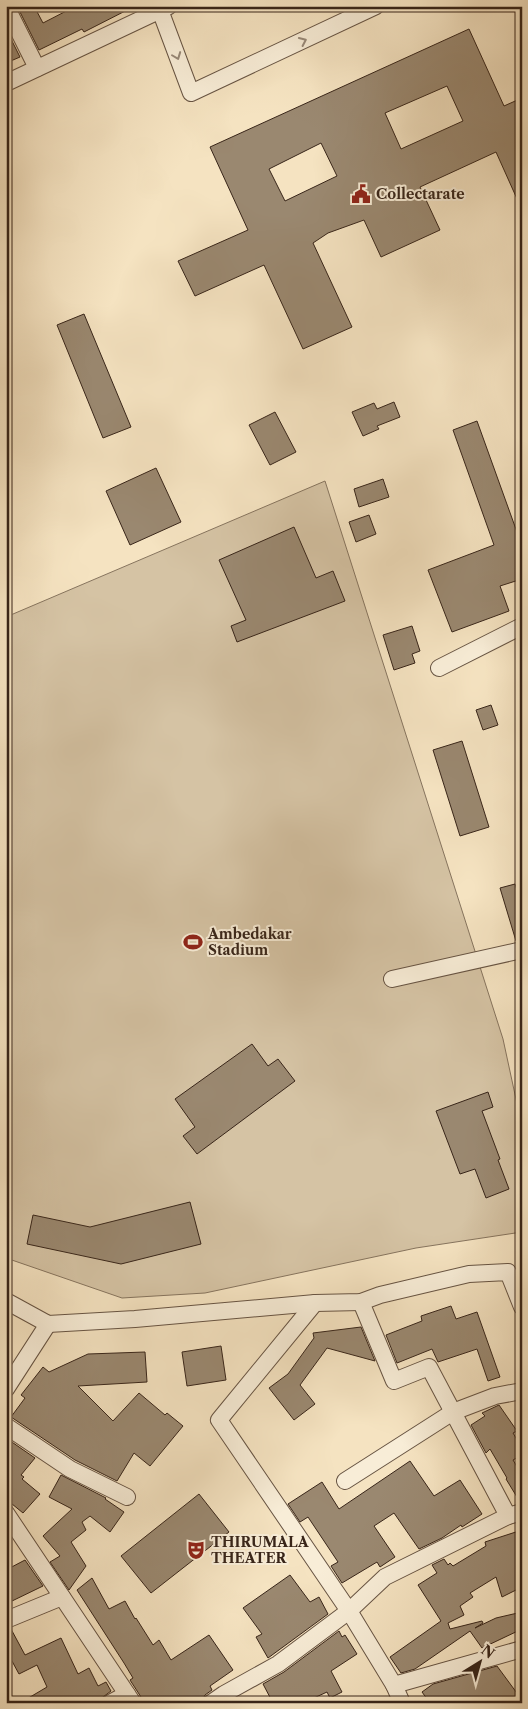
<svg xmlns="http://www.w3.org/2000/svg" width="528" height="1709" font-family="'Libre Caslon Text',serif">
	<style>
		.green { fill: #d5c3a4; stroke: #86745e }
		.building { fill: #9a8870; stroke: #382519; fill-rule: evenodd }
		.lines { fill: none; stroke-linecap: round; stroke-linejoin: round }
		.minor-casing { stroke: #675443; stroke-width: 18 }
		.minor { stroke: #f8edd7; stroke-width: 16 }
		.oneway { stroke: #988978 }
		.labels { text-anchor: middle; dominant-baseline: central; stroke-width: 4; stroke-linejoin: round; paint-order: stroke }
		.poi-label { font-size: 14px; font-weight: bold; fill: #382519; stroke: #f8edd7; text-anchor: start }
	</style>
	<rect width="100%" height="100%" fill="#f5e3c1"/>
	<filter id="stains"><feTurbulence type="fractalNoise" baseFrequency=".004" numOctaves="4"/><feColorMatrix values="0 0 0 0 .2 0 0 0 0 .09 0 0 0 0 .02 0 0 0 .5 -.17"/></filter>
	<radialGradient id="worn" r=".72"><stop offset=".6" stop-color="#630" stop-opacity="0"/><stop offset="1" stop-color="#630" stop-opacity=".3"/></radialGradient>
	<!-- green -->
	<path class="green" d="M325 481 503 1039 522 1127V1232L416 1248 205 1293 122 1298 6 1258V617Z"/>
	<!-- building -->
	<g class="building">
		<path d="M17 6H34L43 23 76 6H135L84 32 82 29 39 50Z"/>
		<path d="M6 29 20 57 6 63Z"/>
		<path d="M469 29 504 106 522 98V210L496 152 420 187 440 230 381 257 364 220 328 233 313 243 352 327 303 349 264 265 195 296 178 261 248 230 210 147ZM447 86 463 121 401 149 385 113ZM321 143 337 176 285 201 269 169Z"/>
		<path d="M84 314 131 427 103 438 57 325Z"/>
		<path d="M394 402 400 417 377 426 379 429 363 436 352 412 374 403 377 409Z"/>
		<path d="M275 412 296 452 270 465 249 425Z"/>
		<path d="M477 421 522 546V579L500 586 509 611 452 632 428 570 494 545 453 430Z"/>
		<path d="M156 468 181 522 130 545 106 491Z"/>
		<path d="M383 479 389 497 359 507 354 489Z"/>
		<path d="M369 515 376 534 356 542 349 522Z"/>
		<path d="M294 527 316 578 333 571 345 601 237 642 231 626 246 620 219 560Z"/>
		<path d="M412 626 420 651 412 654 415 663 394 670 383 635Z"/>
		<path d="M491 705 498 725 483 730 476 710Z"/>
		<path d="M462 741 489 827 460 836 433 750Z"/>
		<path d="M515 884 522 906V940L516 941 500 888Z"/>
		<path d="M252 1044 268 1066 278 1059 295 1081 197 1154 183 1136 195 1127 175 1099Z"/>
		<path d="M488 1092 493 1107 482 1111 500 1159 498 1160 509 1189 486 1198 475 1169 460 1174 436 1111Z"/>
		<path d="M190 1202 201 1244 121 1264 27 1244 33 1215 90 1227Z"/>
		<path d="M451 1306 456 1319 477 1312 500 1377 488 1381 477 1349 438 1362 432 1349 397 1363 386 1335 422 1321 421 1316Z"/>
		<path d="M361 1327 375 1361 327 1348 300 1385 315 1404 294 1420 269 1388 288 1374 314 1338 313 1333Z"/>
		<path d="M221 1346 226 1380 187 1386 182 1352Z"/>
		<path d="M145 1352 147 1382 78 1386 113 1421 139 1393 165 1415 167 1413 183 1426 150 1466 134 1453 117 1481 75 1460 11 1417 25 1398 21 1395 43 1367 49 1372 88 1354Z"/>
		<path d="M499 1405 517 1431 513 1433 522 1448V1455L513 1460 522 1475V1502H520L506 1479 507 1478 490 1449 486 1453 471 1425 485 1416 482 1413Z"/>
		<path d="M6 1438 35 1458 21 1475 24 1477 22 1479 40 1494 23 1513 6 1499Z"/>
		<path d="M410 1461 434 1496 460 1480 482 1514 462 1527 461 1525 442 1538 419 1549 394 1513 374 1526 395 1557 380 1567 377 1562 342 1583 331 1566 338 1562 308 1517 300 1522 288 1504 322 1482 339 1509Z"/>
		<path d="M61 1475 106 1498 105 1499 124 1512 110 1532 90 1516 82 1522 86 1530 71 1542 86 1566 69 1590 50 1562 60 1556 43 1536 72 1509 49 1497Z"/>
		<path d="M199 1494 229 1532 151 1593 121 1556Z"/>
		<path d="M522 1530V1587L502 1597 496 1577 470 1593 473 1597 460 1606 464 1615 448 1623 450 1629 482 1621 483 1623 475 1628 496 1618 522 1612V1629L482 1648 470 1631 415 1669 401 1673 390 1657 441 1621 418 1585 437 1573 432 1565 444 1559 448 1565 450 1563 453 1566 486 1546 485 1542Z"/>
		<path d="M25 1560 43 1586 12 1601 6 1589V1570Z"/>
		<path d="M290 1575 310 1602 319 1597 328 1614 268 1658 256 1637 262 1634 243 1608Z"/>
		<path d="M92 1578 109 1609 125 1601 135 1619 136 1618 153 1645 159 1640 171 1660 209 1635 233 1670 210 1686 212 1690 205 1695 201 1703H143L141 1697 130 1680 133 1678 124 1663 77 1590Z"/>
		<path d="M11 1629 25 1655 61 1638 78 1674 89 1668 98 1686 106 1682 111 1691 95 1703H20L47 1687 37 1665 19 1674 6 1650V1630Z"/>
		<path d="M339 1631 342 1637 345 1635 357 1654 331 1671 342 1692 330 1698 327 1692 303 1703H273L263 1684 284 1672Z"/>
		<path d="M497 1666 522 1700V1703H430L422 1692 433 1684Z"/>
	</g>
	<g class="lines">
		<!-- minor casing -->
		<g class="minor-casing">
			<g id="minor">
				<path d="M6 6 37 68"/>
				<path d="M160 10 191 93 376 6"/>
				<path d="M6 83 169 6"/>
				<path d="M439 668 522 626"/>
				<path d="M392 979 522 950"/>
				<path d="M6 1301 48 1324 135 1319 315 1303 361 1302 380 1295 469 1274 508 1272 522 1307"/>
				<path d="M361 1302 394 1381 429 1367 508 1516"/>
				<path d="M315 1303 219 1420 349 1611 394 1685 522 1649"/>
				<path d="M6 1389 48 1324"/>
				<path d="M6 1426 70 1469 127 1497"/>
				<path d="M345 1481 453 1412 495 1396 522 1391"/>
				<path d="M6 1513 133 1703"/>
				<path d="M6 1620 62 1597"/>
				<path d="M394 1685 402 1703"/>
				<path d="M110 1703 127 1694"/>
				<path d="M211 1703 224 1694 278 1664 349 1611 385 1577 508 1516 522 1512"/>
			</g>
		</g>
		<!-- minor -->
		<use href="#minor" class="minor"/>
	</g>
	<!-- one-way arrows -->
	<defs><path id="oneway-chevron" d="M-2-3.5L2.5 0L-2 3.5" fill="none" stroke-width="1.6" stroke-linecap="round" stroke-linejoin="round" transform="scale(1.25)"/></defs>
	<g class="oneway">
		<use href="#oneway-chevron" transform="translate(303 41) rotate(-25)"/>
		<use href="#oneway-chevron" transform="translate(177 56) rotate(69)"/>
	</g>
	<!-- icons -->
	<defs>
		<g id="civic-bare" transform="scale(1.5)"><path d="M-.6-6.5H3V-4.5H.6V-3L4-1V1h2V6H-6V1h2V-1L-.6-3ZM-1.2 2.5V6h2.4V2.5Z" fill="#8f2418" stroke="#f8edd7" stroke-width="2.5" paint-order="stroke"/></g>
		<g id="stadium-bare" transform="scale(1.5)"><path d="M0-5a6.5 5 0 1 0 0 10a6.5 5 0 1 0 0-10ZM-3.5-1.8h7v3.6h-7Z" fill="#8f2418" stroke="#f8edd7" stroke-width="2.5" paint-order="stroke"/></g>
		<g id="theatre-bare" transform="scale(1.5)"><path d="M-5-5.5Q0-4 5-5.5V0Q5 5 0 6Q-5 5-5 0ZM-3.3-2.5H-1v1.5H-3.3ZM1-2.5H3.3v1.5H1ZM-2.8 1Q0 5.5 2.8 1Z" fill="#8f2418" stroke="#f8edd7" stroke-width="2.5" paint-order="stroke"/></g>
	</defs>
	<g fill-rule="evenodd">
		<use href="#civic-bare" x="361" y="194"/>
		<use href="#stadium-bare" x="193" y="942"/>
		<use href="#theatre-bare" x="196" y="1550"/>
	</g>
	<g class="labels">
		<!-- poi labels -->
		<g class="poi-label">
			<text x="376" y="194">Collectarate</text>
			<text x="208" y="934">Ambedakar<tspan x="208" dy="16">Stadium</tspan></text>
			<text x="211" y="1542">THIRUMALA<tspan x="211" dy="16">THEATER</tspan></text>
		</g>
	</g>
	<!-- margin -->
	<rect width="528" height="1709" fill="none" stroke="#f5e3c1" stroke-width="25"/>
	<rect x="8" y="8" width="513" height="1694" fill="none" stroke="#382519" stroke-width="2.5"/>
	<rect x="12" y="12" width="503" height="1684" fill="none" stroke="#382519"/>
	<!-- north arrow -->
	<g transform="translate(480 1662) rotate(37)" stroke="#f8edd7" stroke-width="4" paint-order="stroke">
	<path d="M0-4L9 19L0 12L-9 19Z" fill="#382519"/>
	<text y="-8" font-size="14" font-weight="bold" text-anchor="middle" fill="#382519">N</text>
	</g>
	<rect width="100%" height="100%" filter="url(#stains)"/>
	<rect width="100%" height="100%" fill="url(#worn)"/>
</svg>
